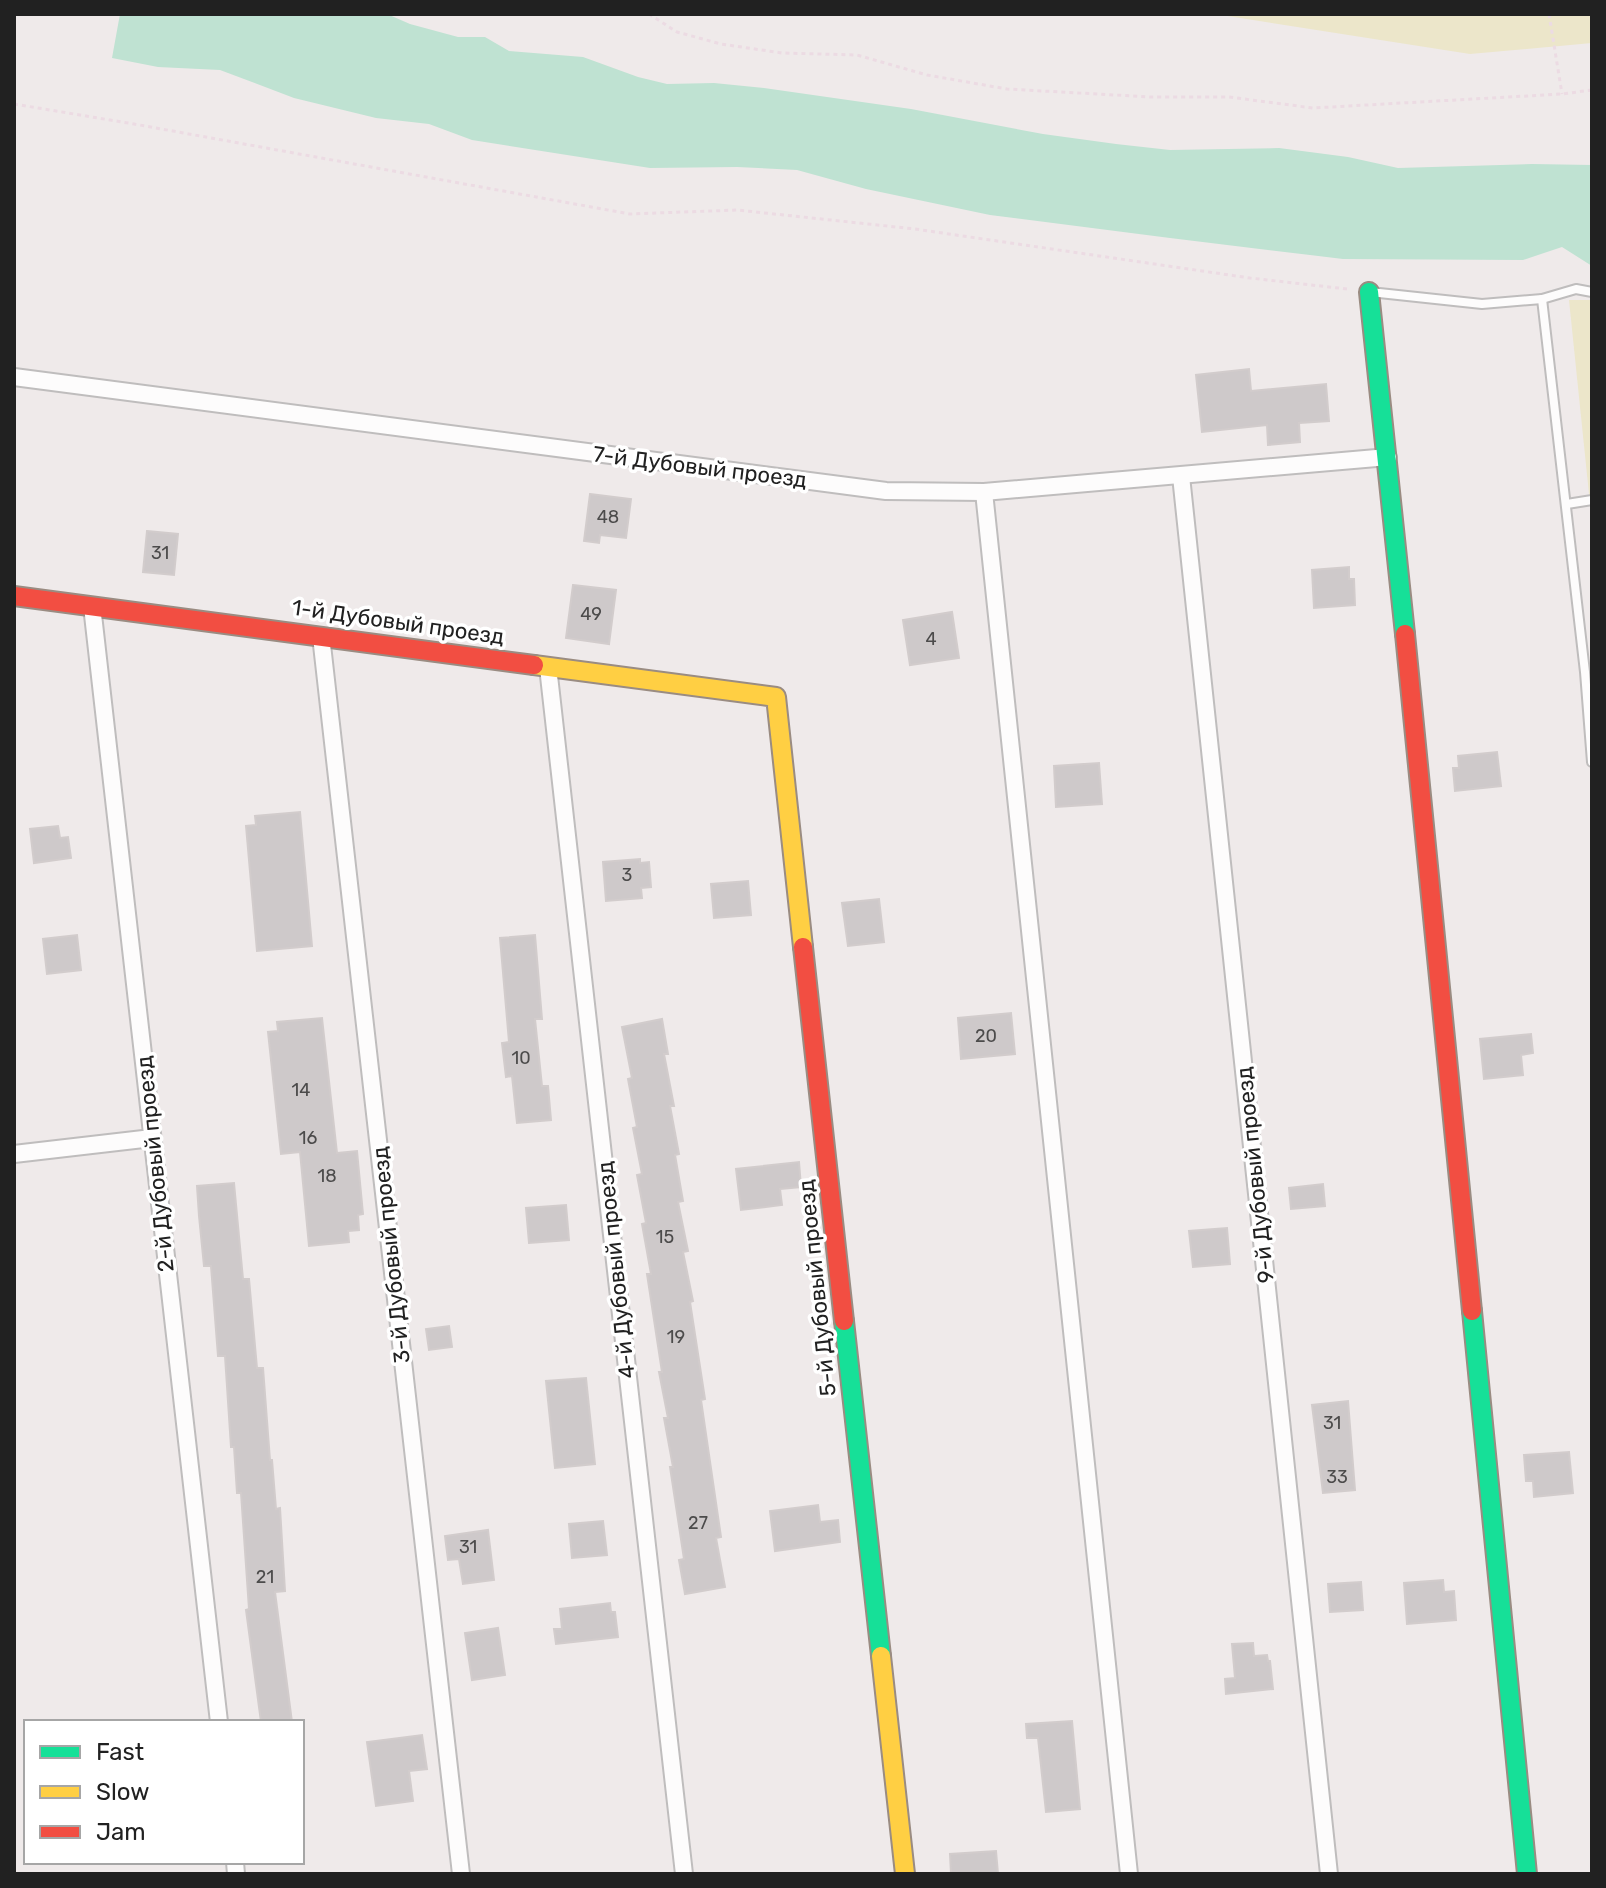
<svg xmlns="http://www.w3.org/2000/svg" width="1606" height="1888" font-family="Rubik,sans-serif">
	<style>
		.grass { fill: #ece6ca }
		.water { fill: #bfe2d2 }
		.building { fill: #cec9ca; stroke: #d2cccc; stroke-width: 2 }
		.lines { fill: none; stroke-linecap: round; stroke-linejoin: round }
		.lane-casing { stroke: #bfbdbd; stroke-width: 12 }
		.street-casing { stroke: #bfbdbd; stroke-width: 20 }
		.fast-casing { stroke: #9a8c82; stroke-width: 22 }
		.slow-casing { stroke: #9a8c82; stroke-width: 22 }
		.jam-casing { stroke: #9a8c82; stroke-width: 22 }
		.path { stroke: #ecdbe3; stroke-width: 3; stroke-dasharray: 4 4; stroke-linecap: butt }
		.lane { stroke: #fdfcfc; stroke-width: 8 }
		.street { stroke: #fdfcfc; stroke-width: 16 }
		.fast { stroke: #16e098; stroke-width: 18 }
		.slow { stroke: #ffcf43; stroke-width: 18 }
		.jam { stroke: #f24e42; stroke-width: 18 }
		.labels { text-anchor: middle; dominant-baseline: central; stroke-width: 7; stroke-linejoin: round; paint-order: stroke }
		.number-label { font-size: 18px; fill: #4c4b4b }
		.street-label { font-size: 22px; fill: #212121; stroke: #fff }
	</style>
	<rect width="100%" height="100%" fill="#efeaea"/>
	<!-- grass -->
	<g class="grass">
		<path d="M1215 14H1592V43L1470 54Z"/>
		<path d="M1569 300H1592V523Z"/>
	</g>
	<!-- water -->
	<path class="water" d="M120 14H387L410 24 458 37H485L509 51 583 57 638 77 667 84 714 83 764 88 911 109 1043 134 1116 144 1170 150 1279 148 1348 157 1398 168 1532 164 1592 165V266L1562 247 1523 260 1343 259 1170 238 990 215 866 189 797 170 737 167 650 168 472 140 429 124 376 118 294 98 220 70 158 67 112 58Z"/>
	<!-- building -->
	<g class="building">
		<path d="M1249 369 1251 391 1326 384 1329 421 1299 423 1300 442 1268 445 1267 425 1202 432 1196 375Z"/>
		<path d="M590 494 631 499 626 538 600 535 599 543 584 541Z"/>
		<path d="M147 531 178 534 174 575 143 572Z"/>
		<path d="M1349 567V579H1354L1355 605 1314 608 1312 570Z"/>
		<path d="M573 585 616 590 609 644 566 638Z"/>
		<path d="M952 612 959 658 910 665 903 620Z"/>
		<path d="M1497 752 1501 786 1455 791 1453 768H1459L1458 756Z"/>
		<path d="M1099 763 1102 804 1056 807 1054 766Z"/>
		<path d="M300 812 312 946 257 951 246 826 256 825 255 816Z"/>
		<path d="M58 826 60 838 68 837 71 858 34 863 30 829Z"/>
		<path d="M640 859V863L649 862 651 887 641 888 642 898 606 901 603 862Z"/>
		<path d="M748 881 751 915 714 918 711 884Z"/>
		<path d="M879 899 884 942 848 946 842 903Z"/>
		<path d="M77 935 81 970 47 974 43 939Z"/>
		<path d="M535 935 542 1019H535L542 1086H548L551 1120 517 1123 512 1076 506 1077 502 1043 509 1042 500 938Z"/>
		<path d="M1011 1013 1015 1054 961 1059 958 1018Z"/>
		<path d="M322 1018 337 1153 357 1151 363 1214 358 1215 359 1230 348 1231 349 1242 309 1246 300 1152 281 1154 268 1032 278 1031 277 1022Z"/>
		<path d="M662 1019 668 1054H664L674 1106H670L679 1154 675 1155 683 1201 678 1202 688 1251 683 1252 693 1301 690 1302 705 1399 701 1400 721 1537 716 1538 725 1587 685 1594 679 1560 684 1559 670 1467H673L664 1418H668L659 1372H662L647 1274H651L642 1224 646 1223 637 1175 642 1174 633 1128 637 1127 628 1079 632 1078 622 1027Z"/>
		<path d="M1531 1034 1533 1053 1521 1055 1523 1075 1484 1079 1480 1039Z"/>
		<path d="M799 1162 801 1187 780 1189 782 1205 741 1210 736 1169Z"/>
		<path d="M234 1183 243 1279H249L257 1368H263L270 1460H272L276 1509 280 1508 285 1591 275 1592 292 1722H261L246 1610 249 1609 241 1493H237L234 1447H231L225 1356H218L211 1266H204L199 1216 197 1186Z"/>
		<path d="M1323 1184 1325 1206 1291 1209 1289 1188Z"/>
		<path d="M566 1205 569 1240 529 1243 526 1208Z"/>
		<path d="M1227 1228 1230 1264 1193 1267 1189 1231Z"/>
		<path d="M449 1326 452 1347 429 1350 426 1329Z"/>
		<path d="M586 1378 595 1464 555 1468 546 1381Z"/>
		<path d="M1348 1401 1355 1490 1323 1493 1312 1405Z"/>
		<path d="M1569 1452 1573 1493 1534 1497 1533 1481H1526L1524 1455Z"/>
		<path d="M818 1505 820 1522 838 1520 840 1542 775 1551 770 1511Z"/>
		<path d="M603 1521 607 1555 572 1558 569 1524Z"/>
		<path d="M488 1530 494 1580 463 1584 459 1559 448 1560 445 1536Z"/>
		<path d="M1443 1580 1444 1592 1454 1591 1456 1620 1407 1624 1404 1583Z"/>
		<path d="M1361 1582 1363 1610 1330 1612 1328 1584Z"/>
		<path d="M610 1603 611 1612H615L618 1637 556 1644 554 1629H562L560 1609Z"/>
		<path d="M498 1628 505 1675 472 1680 465 1633Z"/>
		<path d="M1253 1643 1254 1656 1267 1655 1268 1661H1270L1273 1689 1226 1694 1225 1679 1235 1678 1232 1644Z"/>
		<path d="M1072 1721 1080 1809 1046 1812 1038 1738H1027L1026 1724Z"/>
		<path d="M422 1735 427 1769 409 1771 413 1801 376 1806 367 1742Z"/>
		<path d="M996 1851 998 1874H951L950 1854Z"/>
	</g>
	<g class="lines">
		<!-- lane casing -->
		<g class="lane-casing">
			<g id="lane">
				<path d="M1370 292 1482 304 1542 299 1576 289 1592 292"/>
				<path d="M1542 299 1585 672 1592 762"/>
				<path d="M1567 504 1592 500"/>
			</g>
		</g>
		<!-- street casing -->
		<g class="street-casing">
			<g id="street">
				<path d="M14 377 886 491 984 492 1388 457"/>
				<path d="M1181 476 1329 1874"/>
				<path d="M984 492 1129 1874"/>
				<path d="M92 606 219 1722"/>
				<path d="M321 636 461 1874"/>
				<path d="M548 667 684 1874"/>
				<path d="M14 1154 152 1138"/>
				<path d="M235 1862 236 1874"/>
			</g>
		</g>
		<!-- fast casing -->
		<g class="fast-casing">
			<g id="fast">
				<path d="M1369 292 1405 634"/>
				<path d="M1472 1311 1527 1874"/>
				<path d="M844 1321 881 1656"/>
			</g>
		</g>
		<!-- slow casing -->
		<g class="slow-casing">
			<g id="slow">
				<path d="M534 665 776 697 803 947"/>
				<path d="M881 1656 905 1874"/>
			</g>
		</g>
		<!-- jam casing -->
		<g class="jam-casing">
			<g id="jam">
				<path d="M14 596 534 665"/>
				<path d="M1405 634 1472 1311"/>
				<path d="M803 947 844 1321"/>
			</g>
		</g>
		<!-- path -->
		<g class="path">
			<path d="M649 14 677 32 721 44 782 53 857 55 927 75 1007 89 1151 97H1229L1313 108 1562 94 1592 90"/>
			<path d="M1549 14 1562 94"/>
			<path d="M14 104 134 124 630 214 737 210 915 229 1250 278 1347 289"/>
		</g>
		<!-- lane -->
		<use href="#lane" class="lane"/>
		<!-- street -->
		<use href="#street" class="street"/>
		<!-- fast -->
		<use href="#fast" class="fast"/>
		<!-- slow -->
		<use href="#slow" class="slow"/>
		<!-- jam -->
		<use href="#jam" class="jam"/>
	</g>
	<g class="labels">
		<!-- number labels -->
		<g class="number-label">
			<text x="608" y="517">48</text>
			<text x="160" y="553">31</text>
			<text x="591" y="614">49</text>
			<text x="931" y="639">4</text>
			<text x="627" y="875">3</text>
			<text x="986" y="1036">20</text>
			<text x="521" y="1058">10</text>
			<text x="301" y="1090">14</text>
			<text x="308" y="1138">16</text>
			<text x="327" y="1176">18</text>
			<text x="665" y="1237">15</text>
			<text x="676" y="1337">19</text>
			<text x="1332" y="1423">31</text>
			<text x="1337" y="1477">33</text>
			<text x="698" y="1523">27</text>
			<text x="468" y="1547">31</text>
			<text x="265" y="1577">21</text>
		</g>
		<!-- street labels -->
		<g class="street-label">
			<text transform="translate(700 467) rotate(7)">7-й Дубовый проезд</text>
			<text transform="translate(398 622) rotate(8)">1-й Дубовый проезд</text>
			<text transform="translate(155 1164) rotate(-96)">2-й Дубовый проезд</text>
			<text transform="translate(1255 1175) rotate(-96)">9-й Дубовый проезд</text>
			<text transform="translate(391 1255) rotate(-96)">3-й Дубовый проезд</text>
			<text transform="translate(616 1270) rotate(-96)">4-й Дубовый проезд</text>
			<text transform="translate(817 1288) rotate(-96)">5-й Дубовый проезд</text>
		</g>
	</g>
	<!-- border -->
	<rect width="1606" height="1888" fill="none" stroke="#212121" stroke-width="32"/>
	<!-- legend -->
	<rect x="24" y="1720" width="280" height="144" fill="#ffffff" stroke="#a6a6a6" stroke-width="2"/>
	<rect x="40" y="1746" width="40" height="12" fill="#16e098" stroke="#a6a6a6" stroke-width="2"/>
	<text x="96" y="1760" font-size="24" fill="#212121">Fast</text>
	<rect x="40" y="1786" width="40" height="12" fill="#ffcf43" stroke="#a6a6a6" stroke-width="2"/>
	<text x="96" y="1800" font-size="24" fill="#212121">Slow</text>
	<rect x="40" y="1826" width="40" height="12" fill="#f24e42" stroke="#a6a6a6" stroke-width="2"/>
	<text x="96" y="1840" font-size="24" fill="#212121">Jam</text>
</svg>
